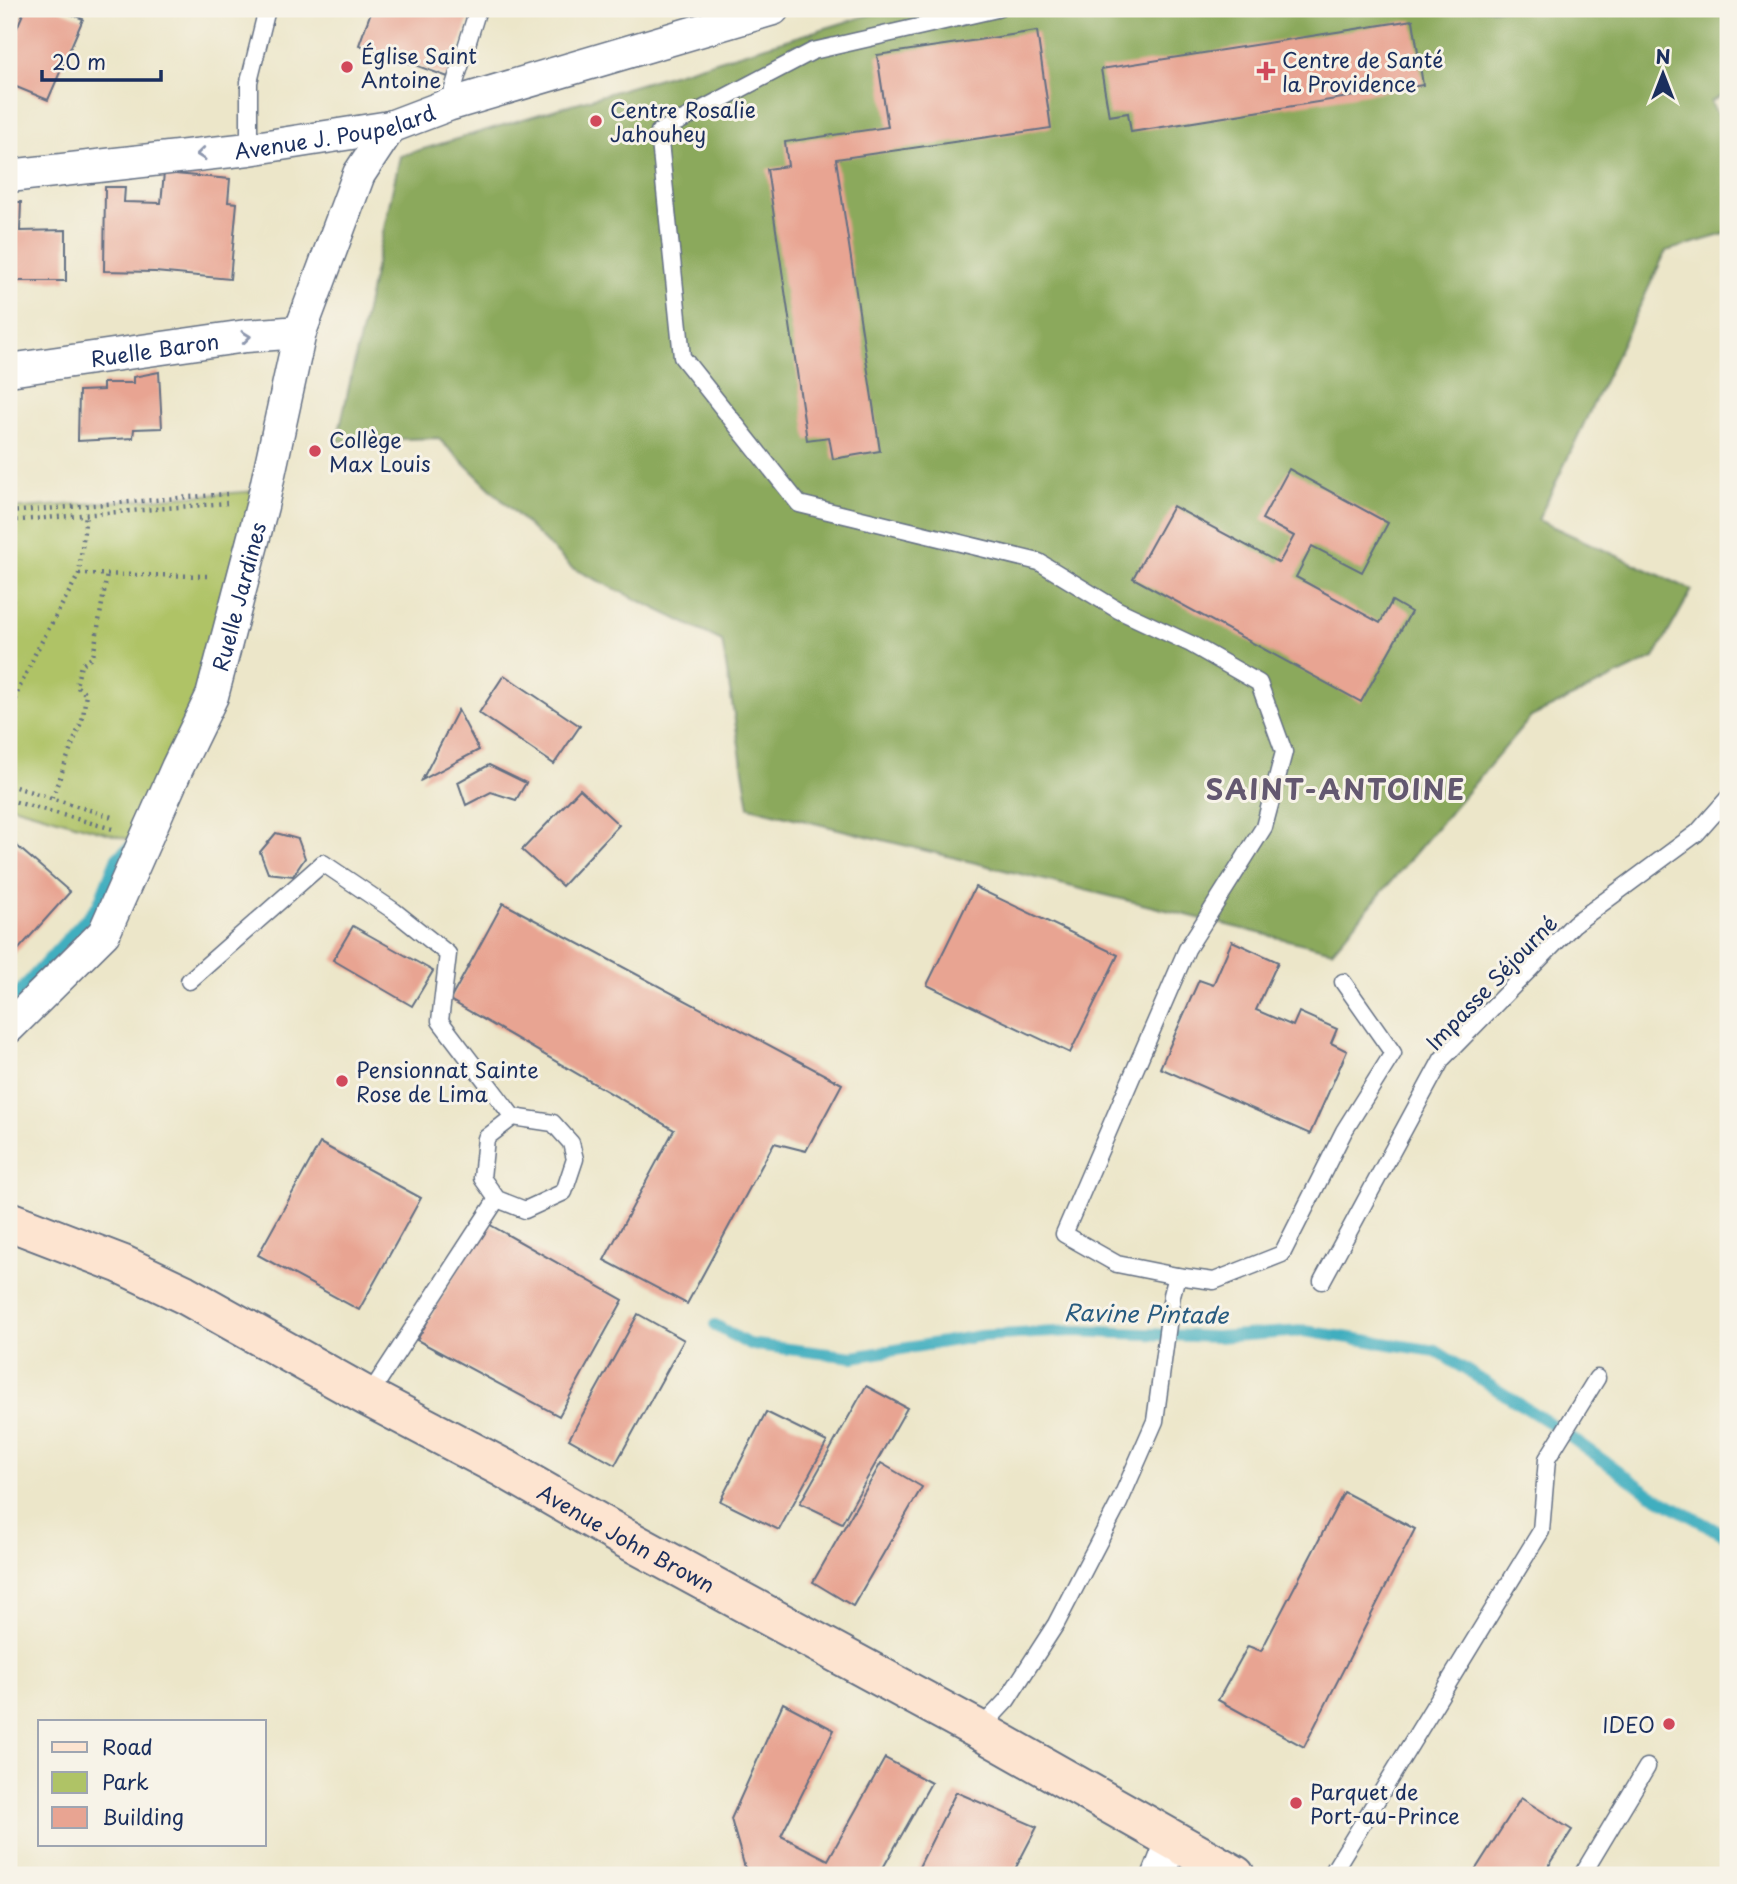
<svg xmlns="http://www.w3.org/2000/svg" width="1737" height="1884" font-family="'Playpen Sans',sans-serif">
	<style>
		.green { fill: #afc366; stroke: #657962; stroke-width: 2 }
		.forest { fill: #8ba95b; stroke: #536c5c; stroke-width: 2 }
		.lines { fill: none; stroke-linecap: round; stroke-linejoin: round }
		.stream { stroke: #41aebf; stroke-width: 12 }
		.building { fill: #e8a492 }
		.lane-casing { stroke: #646f83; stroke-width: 19 }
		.street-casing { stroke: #646f83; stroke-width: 35 }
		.secondary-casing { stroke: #646f83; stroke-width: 42 }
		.path { stroke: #646f83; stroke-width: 4.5; stroke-dasharray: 2 5; stroke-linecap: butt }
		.lane { stroke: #fff; stroke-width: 16 }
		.street { stroke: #fff; stroke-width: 32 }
		.secondary { stroke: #fde4d0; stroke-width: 38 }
		.oneway { stroke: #8d97ae }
		.poi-dot { fill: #d1495b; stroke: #f7f3e8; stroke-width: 2.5 }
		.labels { text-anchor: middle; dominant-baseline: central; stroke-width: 6; stroke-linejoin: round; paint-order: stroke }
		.poi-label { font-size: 21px; fill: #1b2f5e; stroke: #f7f3e8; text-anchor: start }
		.street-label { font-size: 21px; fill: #1b2f5e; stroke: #f7f3e8 }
		.water-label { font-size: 23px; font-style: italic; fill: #285b80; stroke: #f7f3e8 }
		.district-label { font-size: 28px; font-weight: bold; letter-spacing: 2px; fill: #635870; stroke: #f7f3e8 }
	</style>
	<rect width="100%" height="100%" fill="#f7f3e8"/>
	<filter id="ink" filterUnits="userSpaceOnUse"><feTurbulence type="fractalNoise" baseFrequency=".0143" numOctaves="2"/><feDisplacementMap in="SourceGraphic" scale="14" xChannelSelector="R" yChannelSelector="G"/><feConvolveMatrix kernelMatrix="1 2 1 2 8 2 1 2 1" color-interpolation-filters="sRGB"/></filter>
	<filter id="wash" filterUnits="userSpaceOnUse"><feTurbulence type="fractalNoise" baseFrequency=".00686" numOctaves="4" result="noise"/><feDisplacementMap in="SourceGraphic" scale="28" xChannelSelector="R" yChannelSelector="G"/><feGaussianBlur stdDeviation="1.57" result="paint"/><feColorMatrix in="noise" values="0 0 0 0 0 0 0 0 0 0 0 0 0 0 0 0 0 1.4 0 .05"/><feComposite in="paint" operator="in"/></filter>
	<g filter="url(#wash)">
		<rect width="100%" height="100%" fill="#ece6c9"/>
		<!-- green -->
		<path class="green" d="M258 491 204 697 134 841 9 805V509Z"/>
		<!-- forest -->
		<path class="forest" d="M905 9H1728V92L1711 102 1728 136V233L1666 251 1538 520 1692 590 1654 658 1531 717 1332 951 749 807 722 641 572 568 438 438 337 441 400 156 879 12Z"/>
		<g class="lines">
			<!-- stream -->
			<g class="stream">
				<path d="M9 1003 98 905 117 857 133 845"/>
				<path d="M715 1325 748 1344 853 1357 980 1336 1075 1331 1216 1337 1304 1331 1436 1351 1559 1429 1649 1493 1728 1537"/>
			</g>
		</g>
		<g id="blocks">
			<!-- building -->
			<g class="building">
				<path d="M25 9H58L83 19 48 100 9 84V46Z"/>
				<path d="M372 9H472L448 77 359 45Z"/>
				<path d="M1413 20 1423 85 1131 132 1128 113 1109 116 1101 69Z"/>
				<path d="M1037 31 1051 128 836 159 880 451 833 459 829 437 807 440 767 169 788 166 785 142 888 127 877 55Z"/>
				<path d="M164 173 230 179 228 202 237 203 230 279 155 272 104 271 105 187H125L124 202 161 203Z"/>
				<path d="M9 202H21L20 231 66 230V281H9Z"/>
				<path d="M9 305 14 306 12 346H9Z"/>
				<path d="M159 372 162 428 134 429 133 438 78 441 79 391 103 390V383H133V377Z"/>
				<path d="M1289 469 1388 523 1362 572 1312 546 1296 577 1380 623 1392 601 1411 612 1361 702 1133 578 1173 506 1279 563 1294 536 1262 519Z"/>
				<path d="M504 675 580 726 554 764 479 713Z"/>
				<path d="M458 710 479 750 422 780Z"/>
				<path d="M489 765 526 783 516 800 491 792 466 805 458 782Z"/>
				<path d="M580 789 619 825 562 886 522 850Z"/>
				<path d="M276 833 298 839 305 858 293 876 268 873 260 852Z"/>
				<path d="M9 839 70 892 9 960Z"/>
				<path d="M975 887 1118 955 1070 1053 927 985Z"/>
				<path d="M503 903 842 1084 806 1151 774 1143 687 1304 604 1260 674 1130 450 1000Z"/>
				<path d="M353 926 433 971 412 1006 333 960Z"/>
				<path d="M1232 941 1278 962 1256 1010 1293 1026 1299 1012 1337 1029 1331 1043 1347 1051 1310 1134 1160 1068 1199 980 1213 985Z"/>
				<path d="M320 1143 421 1198 359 1310 258 1255Z"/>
				<path d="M485 1222 623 1300 559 1416 417 1340Z"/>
				<path d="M638 1314 684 1340 615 1465 569 1439Z"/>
				<path d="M866 1386 907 1408 842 1523 800 1503Z"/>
				<path d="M766 1412 827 1442 779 1530 720 1501Z"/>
				<path d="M881 1463 922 1487 853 1606 813 1582Z"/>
				<path d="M1344 1492 1415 1529 1304 1747 1218 1700 1248 1646 1261 1651Z"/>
				<path d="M783 1703 834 1730 781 1836 828 1860 885 1758 931 1783 879 1875H747L731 1819Z"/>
				<path d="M956 1792 1037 1827 1012 1875H915Z"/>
				<path d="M1521 1798 1572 1830 1543 1875H1472Z"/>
			</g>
		</g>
	</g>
	<g filter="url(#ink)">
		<use href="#blocks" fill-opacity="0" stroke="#646f83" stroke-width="2"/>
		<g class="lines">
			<!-- lane casing -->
			<g class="lane-casing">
				<g id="lane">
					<path d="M997 9 813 51 659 132 682 357 799 504 1039 562 1118 610 1191 644 1259 683 1284 752 1264 827 1187 949 1064 1234 1117 1264 1177 1276"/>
					<path d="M448 105 478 9"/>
					<path d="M249 149V82L267 9"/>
					<path d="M189 981 323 863 394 911 448 954 440 1021 513 1117 553 1123 571 1143 575 1159 564 1192 525 1210 497 1199 482 1178 486 1138 513 1117"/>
					<path d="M1322 1281 1442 1059 1574 924 1697 833 1728 798"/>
					<path d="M368 1397 497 1199"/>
					<path d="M979 1730 1007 1700 1056 1624 1119 1503 1155 1421 1172 1295 1177 1276 1214 1281 1282 1254 1344 1131 1393 1053 1343 982"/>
					<path d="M1331 1875 1541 1531 1547 1459 1597 1378"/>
					<path d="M1582 1875 1647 1767"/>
				</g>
			</g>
			<!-- street casing -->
			<g class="street-casing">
				<g id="street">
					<path id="s1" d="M9 176 249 149 390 127 448 105 773 9"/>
					<path id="s2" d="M9 370 246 336 300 332"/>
					<path id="s3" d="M9 1027 104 933 177 768 212 696 262 506 300 332 359 174 390 127"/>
					<path d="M1159 1875 1173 1839"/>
				</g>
			</g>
			<!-- secondary casing -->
			<g class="secondary-casing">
				<g id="secondary">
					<path id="s4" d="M9 1221 121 1264 184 1294 368 1397 505 1469 623 1537 979 1730 1235 1875"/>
				</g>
			</g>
			<!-- path -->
			<g class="path">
				<path d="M9 512 227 494"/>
				<path d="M9 521 227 503"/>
				<path d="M9 542 12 520"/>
				<path d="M79 574 207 576"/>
				<path d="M9 594 13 603 9 608"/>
				<path d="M9 727 18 691 36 652 79 574 86 514"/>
				<path d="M9 785 115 818"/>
				<path d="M52 798 83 717 86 694 76 686 81 665 93 657 107 574"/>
				<path d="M9 800 113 829"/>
			</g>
			<!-- lane -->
			<use href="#lane" class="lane"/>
			<!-- street -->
			<use href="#street" class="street"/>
			<!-- secondary -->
			<use href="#secondary" class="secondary"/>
		</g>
		<!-- one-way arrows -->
		<defs><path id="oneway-chevron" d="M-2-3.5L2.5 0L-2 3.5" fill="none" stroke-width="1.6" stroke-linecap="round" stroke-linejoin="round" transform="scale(1.75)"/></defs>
		<g class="oneway">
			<use href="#oneway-chevron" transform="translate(201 154) rotate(174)"/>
			<use href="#oneway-chevron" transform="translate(246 337) rotate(-6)"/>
		</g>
	</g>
	<!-- markers -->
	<g class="poi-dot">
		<circle cx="347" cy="67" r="7"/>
		<path d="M1262.5 60.5h7v7h7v7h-7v7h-7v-7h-7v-7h7z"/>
		<circle cx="596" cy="121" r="7"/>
		<circle cx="315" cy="451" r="7"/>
		<circle cx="342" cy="1081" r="7"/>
		<circle cx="1669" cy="1724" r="7"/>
		<circle cx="1296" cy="1803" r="7"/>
	</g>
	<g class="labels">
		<!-- poi labels -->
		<g class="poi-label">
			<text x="361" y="55">Église Saint<tspan x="361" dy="24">Antoine</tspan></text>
			<text x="1282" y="59">Centre de Santé<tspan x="1282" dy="24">la Providence</tspan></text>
			<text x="610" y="109">Centre Rosalie<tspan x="610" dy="24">Jahouhey</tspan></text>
			<text x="329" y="439">Collège<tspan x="329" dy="24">Max Louis</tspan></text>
			<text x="356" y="1069">Pensionnat Sainte<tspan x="356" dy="24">Rose de Lima</tspan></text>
			<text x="1655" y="1724" text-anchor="end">IDEO</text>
			<text x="1310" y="1791">Parquet de<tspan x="1310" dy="24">Port-au-Prince</tspan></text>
		</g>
		<!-- street labels -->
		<g class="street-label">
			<text stroke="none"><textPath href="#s1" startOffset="329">Avenue J. Poupelard</textPath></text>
			<text stroke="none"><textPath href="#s2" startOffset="147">Ruelle Baron</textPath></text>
			<text stroke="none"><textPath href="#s3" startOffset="497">Ruelle Jardines</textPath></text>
			<text transform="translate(1491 982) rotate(-46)">Impasse Séjourné</text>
			<text stroke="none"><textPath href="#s4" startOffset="695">Avenue John Brown</textPath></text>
		</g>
		<!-- water labels -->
		<g class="water-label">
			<text transform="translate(1146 1313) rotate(1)">Ravine Pintade</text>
		</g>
		<!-- district labels -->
		<g class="district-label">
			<text x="1336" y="788">SAINT-ANTOINE</text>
		</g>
	</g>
	<!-- margin -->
	<rect width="1737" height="1884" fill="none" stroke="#f7f3e8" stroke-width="35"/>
	<!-- legend -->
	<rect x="38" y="1720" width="228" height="126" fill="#f7f3e8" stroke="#9fa5b1" stroke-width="2"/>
	<rect x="52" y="1742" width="35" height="10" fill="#fde4d0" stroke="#9fa5b1" stroke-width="2"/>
	<text x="102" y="1755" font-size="21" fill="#1b2f5e">Road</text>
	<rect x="52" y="1772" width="35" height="21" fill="#afc366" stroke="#9fa5b1" stroke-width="2"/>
	<text x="102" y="1790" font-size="21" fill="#1b2f5e">Park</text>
	<rect x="52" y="1807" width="35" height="21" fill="#e8a492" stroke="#9fa5b1" stroke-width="2"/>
	<text x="102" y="1825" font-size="21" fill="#1b2f5e">Building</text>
	<!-- north arrow -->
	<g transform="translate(1663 74)" stroke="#f7f3e8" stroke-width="5" paint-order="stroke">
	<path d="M0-5L12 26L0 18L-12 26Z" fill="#1b2f5e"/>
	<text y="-10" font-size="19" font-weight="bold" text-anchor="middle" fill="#1b2f5e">N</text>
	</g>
	<!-- scale -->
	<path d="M42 70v10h119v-10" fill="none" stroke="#1b2f5e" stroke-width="3.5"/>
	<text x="52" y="70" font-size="21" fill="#1b2f5e" stroke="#f7f3e8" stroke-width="5" paint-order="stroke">20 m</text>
</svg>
